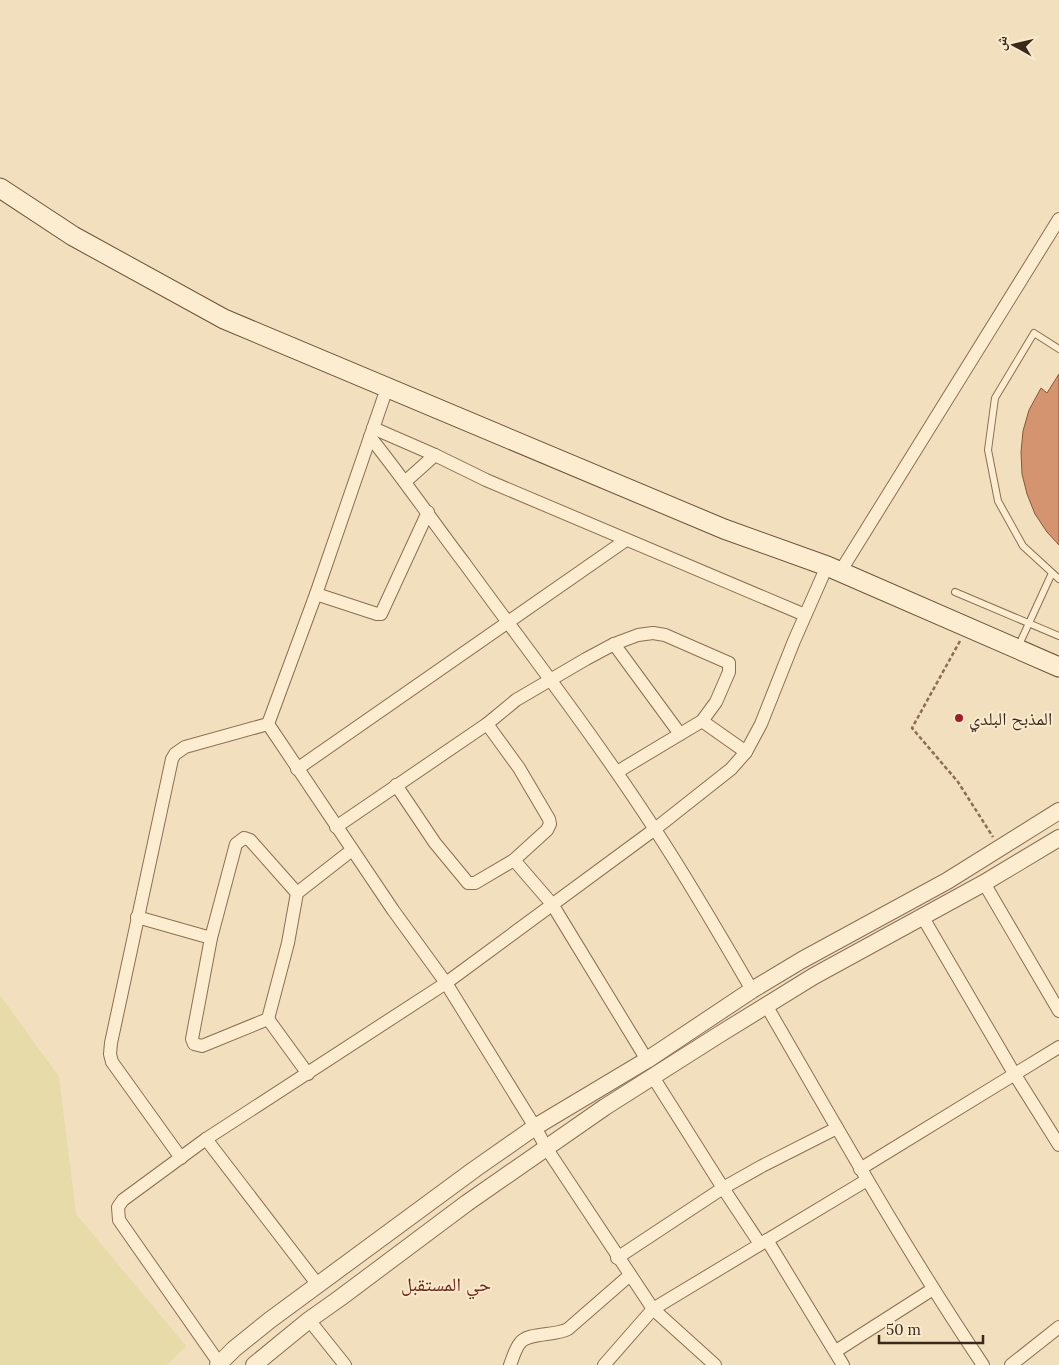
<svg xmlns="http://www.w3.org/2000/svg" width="1059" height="1365" font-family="Lora,'Noto Naskh Arabic',serif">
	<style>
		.farmland { fill: #e8dbaa }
		.building { fill: #d4946f; stroke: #8d5538 }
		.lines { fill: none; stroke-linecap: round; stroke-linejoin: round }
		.service-casing { stroke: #8b6f54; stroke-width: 8 }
		.minor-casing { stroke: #8b6f54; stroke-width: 14 }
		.tertiary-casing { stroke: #8b6f54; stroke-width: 18 }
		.secondary-casing { stroke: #6d5038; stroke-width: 21 }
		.path { stroke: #8b6f54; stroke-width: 2.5; stroke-dasharray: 4 2.5; stroke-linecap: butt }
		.service { stroke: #fcedd1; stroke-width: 6 }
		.minor { stroke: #fcedd1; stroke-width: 12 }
		.tertiary { stroke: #fcedd1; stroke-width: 16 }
		.secondary { stroke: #fcedd1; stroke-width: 19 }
		.poi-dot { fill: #a01f26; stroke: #f9eacd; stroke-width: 2 }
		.labels { text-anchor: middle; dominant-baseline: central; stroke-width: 4; stroke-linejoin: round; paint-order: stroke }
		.poi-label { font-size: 18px; fill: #39281b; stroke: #f9eacd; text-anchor: start }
		.neighbourhood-label { font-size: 19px; fill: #6a2316; stroke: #f9eacd }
	</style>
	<rect width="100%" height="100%" fill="#f2dfbd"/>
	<!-- farmland -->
	<path class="farmland" d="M0 995 59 1077 76 1214 186 1346 167 1365H0Z"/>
	<!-- building -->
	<path class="building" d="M1059 374V545L1047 532 1035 514 1027 494 1022 474 1021 452 1023 431 1029 410 1041 388 1047 393Z"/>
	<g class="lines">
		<!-- service casing -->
		<g class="service-casing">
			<g id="service">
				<path d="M1059 349 1034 333 995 398 988 450 998 501 1023 546 1059 579"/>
				<path d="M955 592 1059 636"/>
				<path d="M1018 647 1052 573"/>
			</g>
		</g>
		<!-- minor casing -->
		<g class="minor-casing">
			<g id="minor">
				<path d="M373 428 435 455 486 480 805 615"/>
				<path d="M370 437C403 478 433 522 465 564 529 652 595 737 654 828 689 881 720 935 752 990"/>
				<path d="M406 481 435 455"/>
				<path d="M840 572 1059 219"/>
				<path d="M316 594 377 614H381L428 512"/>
				<path d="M614 644 680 734"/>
				<path d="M702 721 746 752"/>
				<path d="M268 724 393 910 446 983 535 1127 547 1149 653 1309 715 1365"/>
				<path d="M268 724 316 594 387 388"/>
				<path d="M297 769 626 540"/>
				<path d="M396 785 435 843 468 883H475L514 860 547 830 550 824 549 819 519 768 487 724"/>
				<path d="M336 827 487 724 516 700 586 659 614 644 638 635 653 633 665 635 729 663V672L716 702 702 721 617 772"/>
				<path d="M514 860 552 904 647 1060"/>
				<path d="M984 883 1059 1011"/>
				<path d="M922 916 1015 1075 1059 1145"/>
				<path d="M137 917 211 938 192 1039 194 1044 202 1046 268 1019 288 943 297 893 352 850"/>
				<path d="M211 938 236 844 244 838 250 840 297 893"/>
				<path d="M766 1005C836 1126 905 1249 983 1365"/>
				<path d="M268 1019 308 1074"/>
				<path d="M653 1077 723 1188 760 1244"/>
				<path d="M206 1139 318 1285"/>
				<path d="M181 1158 112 1062 110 1054 111 1043 172 759 175 754 185 747 268 724"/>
				<path d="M860 1169 1059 1047"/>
				<path d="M767 1240 843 1365"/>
				<path d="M617 1258 723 1188 762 1166 837 1128"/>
				<path d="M309 1320 345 1365"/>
				<path d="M836 1351 933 1289"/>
				<path d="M219 1363 119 1220 118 1207 123 1200 206 1139 446 983 655 829 731 769 746 752 761 724 794 641 827 566"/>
				<path d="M510 1365C513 1358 515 1349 520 1343 528 1332 556 1336 568 1329L630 1275"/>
				<path d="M604 1365 653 1309 867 1180"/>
				<path d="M1011 1365 1059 1327"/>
			</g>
		</g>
		<!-- tertiary casing -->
		<g class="tertiary-casing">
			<g id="tertiary">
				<path d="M218 1365 234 1349 270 1320 475 1169 535 1127 647 1060 752 990 802 960 947 881 1059 811"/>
				<path d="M254 1365 309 1320 340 1298 467 1203 605 1107 720 1034 814 976 984 883 1059 838"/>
			</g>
		</g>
		<!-- secondary casing -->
		<g class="secondary-casing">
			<path id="secondary" d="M0 188 73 236 224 319 724 529 827 566 1059 667"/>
		</g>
		<!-- path -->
		<path class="path" d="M960 641 912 728 958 782 993 837"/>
		<!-- service -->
		<use href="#service" class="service"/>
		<!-- minor -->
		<use href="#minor" class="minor"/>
		<!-- tertiary -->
		<use href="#tertiary" class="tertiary"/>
		<!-- secondary -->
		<use href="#secondary" class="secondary"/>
	</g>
	<!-- markers -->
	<circle class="poi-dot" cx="959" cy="718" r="5"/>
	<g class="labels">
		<!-- poi labels -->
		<g class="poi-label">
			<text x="969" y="718">المذبح البلدي</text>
		</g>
		<!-- neighbourhood labels -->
		<g class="neighbourhood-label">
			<text x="446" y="1284">حي المستقبل</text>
		</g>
	</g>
	<!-- north arrow -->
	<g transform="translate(1014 45) rotate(278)" stroke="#f9eacd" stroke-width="4" paint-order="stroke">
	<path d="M0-4L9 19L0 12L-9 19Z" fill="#39281b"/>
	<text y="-8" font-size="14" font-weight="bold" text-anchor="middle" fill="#39281b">ش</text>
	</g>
	<!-- scale -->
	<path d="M879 1335v8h104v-8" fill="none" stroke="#39281b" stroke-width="2.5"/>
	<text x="886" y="1335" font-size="15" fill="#39281b" stroke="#f9eacd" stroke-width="4" paint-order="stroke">50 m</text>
</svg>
